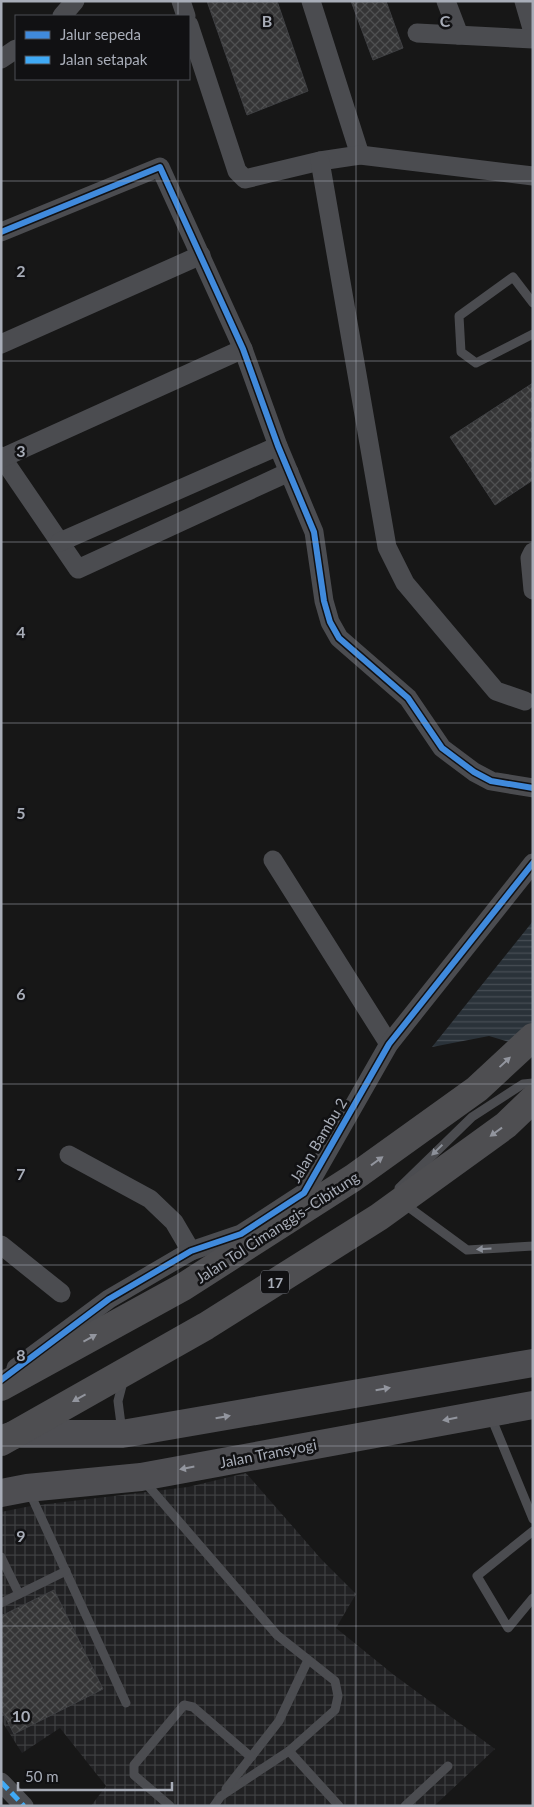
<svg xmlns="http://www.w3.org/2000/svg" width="534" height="1807" font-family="Lato,sans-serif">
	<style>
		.industrial { fill: url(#industrial-grid) }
		.water { fill: url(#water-rules) }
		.building { fill: url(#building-cross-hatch); stroke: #3f4043 }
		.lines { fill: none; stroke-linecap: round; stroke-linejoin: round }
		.service { stroke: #4b4c50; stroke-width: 9 }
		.minor { stroke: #4b4c50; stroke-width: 19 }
		.trunk { stroke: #4e4e52; stroke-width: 28 }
		.motorway { stroke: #4e4e51; stroke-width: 28 }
		.motorway-bridge { stroke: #4e4e51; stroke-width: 28 }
		.quiet { stroke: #3fa9f5; stroke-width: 5; stroke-dasharray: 10 5; stroke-linecap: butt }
		.cycleway-casing { stroke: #111113; stroke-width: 9 }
		.cycleway { stroke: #408adc; stroke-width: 6 }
		.oneway { fill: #92959e }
		.oneway2 { fill: #8c9099 }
		.grid { fill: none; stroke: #a8adb8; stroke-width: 1; stroke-opacity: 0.55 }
		.labels { text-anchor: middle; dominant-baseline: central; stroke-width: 5; stroke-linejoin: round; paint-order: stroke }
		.shield { fill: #111113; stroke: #7b7e86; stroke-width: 1 }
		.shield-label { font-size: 14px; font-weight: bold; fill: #a8adb8 }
		.street-label { font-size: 15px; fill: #a8adb8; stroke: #111113 }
		.grid-label { font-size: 16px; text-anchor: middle; font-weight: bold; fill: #a8adb8; stroke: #111113; stroke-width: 5; stroke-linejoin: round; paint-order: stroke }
	</style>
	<defs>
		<pattern id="industrial-grid" width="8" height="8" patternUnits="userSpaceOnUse" patternTransform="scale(1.25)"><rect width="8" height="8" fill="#212123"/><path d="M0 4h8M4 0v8" fill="none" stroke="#3e3f41"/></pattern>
		<pattern id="water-rules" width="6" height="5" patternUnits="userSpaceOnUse" patternTransform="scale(1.25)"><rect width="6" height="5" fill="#2a3239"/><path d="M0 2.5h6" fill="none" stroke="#464d54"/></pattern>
		<pattern id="building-cross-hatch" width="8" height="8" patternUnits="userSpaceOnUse" patternTransform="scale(1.25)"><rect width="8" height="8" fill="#353536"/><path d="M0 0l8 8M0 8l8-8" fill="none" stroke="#4f5051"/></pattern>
	</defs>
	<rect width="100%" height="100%" fill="#171717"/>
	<!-- industrial -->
	<path class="industrial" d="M246 1473 322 1560 356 1594 336 1628 394 1675 495 1749 434 1806H91L106 1786 60 1728 22 1753 1 1720V1512L31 1506 188 1487Z"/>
	<!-- water -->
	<path class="water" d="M533 921V1049L489 1036 432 1047Z"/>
	<!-- building -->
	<g class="building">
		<path d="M207 1H277L308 91 247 115Z"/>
		<path d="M351 1H386L403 48 373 60Z"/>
		<path d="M533 383V480L495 505 450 437Z"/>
		<path d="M54 1590 103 1689 14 1734 1 1709V1616Z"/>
	</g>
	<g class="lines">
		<!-- service -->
		<g class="service">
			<path d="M533 303 513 277 459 316 461 352 476 363 533 334"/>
			<path d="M399 1188 472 1117 523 1084 533 1083"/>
			<path d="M403 1203 467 1250 533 1246"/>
			<path d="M491 1417 533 1519"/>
			<path d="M122 1432 118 1401 124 1378"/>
			<path d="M144 1481 277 1635 335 1681 338 1696 335 1710 289 1751 221 1796 214 1806"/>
			<path d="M29 1491 126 1703"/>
			<path d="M533 1531 477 1576 508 1628 533 1598"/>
			<path d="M1 1557 19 1594"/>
			<path d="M1 1603 66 1571"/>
			<path d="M289 1751 339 1806"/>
			<path d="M226 1789 279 1721 308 1660"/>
			<path d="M170 1806 134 1775V1765L184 1705 193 1707 251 1757"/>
			<path d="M405 1806 448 1766"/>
		</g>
		<!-- minor -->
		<g class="minor">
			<path d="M181 1 186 16"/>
			<path d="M311 1 360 155"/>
			<path d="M446 1 459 35"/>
			<path d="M524 1 533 32"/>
			<path d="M62 16 75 1"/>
			<path d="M189 25 237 171 245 179 320 161 360 155 533 176"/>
			<path d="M417 33 533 39"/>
			<path d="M1 59 16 49"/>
			<path d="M320 161 387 547 405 583 496 691 525 701"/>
			<path d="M1 232 160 167 243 349 278 446 314 532 324 601 330 622 339 638 408 698 442 748 474 772 491 781 533 788"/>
			<path d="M1 344 201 255"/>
			<path d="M1 456 78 569 289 472"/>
			<path d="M2 458 243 349"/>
			<path d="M60 542 278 446"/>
			<path d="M533 552 530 558 533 590"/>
			<path d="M273 860 389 1044"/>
			<path d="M69 1155 150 1199 174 1222 191 1251"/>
			<path d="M1 1245 61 1293"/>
			<path d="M16 1368 109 1299 191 1251 241 1234 304 1193 389 1044 533 863"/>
			<path d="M1 1782 24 1806"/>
		</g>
		<!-- trunk -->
		<g class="trunk">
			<path d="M5 1438 17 1434H122L533 1363"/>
			<path d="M1 1493 27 1488 141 1477 533 1405"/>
		</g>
		<!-- motorway -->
		<path class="motorway" d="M1 1387 183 1287 353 1178 477 1089 533 1037"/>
		<!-- motorway-bridge -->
		<path class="motorway-bridge" d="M1 1442 206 1326 379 1217 506 1125 533 1099"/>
		<!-- quiet -->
		<path class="quiet" d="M1 1782 24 1806"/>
		<!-- cycleway casing -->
		<g class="cycleway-casing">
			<g id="cycleway">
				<path d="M1 232 160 167 243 349 278 446 314 532 324 601 330 622 339 638 408 698 442 748 474 772 491 781 533 788"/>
				<path d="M1 1380 109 1299 191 1251 241 1234 304 1193 389 1044 533 863"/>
			</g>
		</g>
		<!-- cycleway -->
		<use href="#cycleway" class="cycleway"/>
	</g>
	<!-- one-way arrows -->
	<defs><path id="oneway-solid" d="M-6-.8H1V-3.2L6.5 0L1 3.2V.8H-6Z" transform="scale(1.25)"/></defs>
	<g class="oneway">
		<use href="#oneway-solid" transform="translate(505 1062) rotate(-43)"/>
		<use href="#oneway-solid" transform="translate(496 1132) rotate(144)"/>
		<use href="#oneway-solid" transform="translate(377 1161) rotate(-36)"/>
		<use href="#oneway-solid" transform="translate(90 1338) rotate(-29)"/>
		<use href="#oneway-solid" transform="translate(383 1389) rotate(-10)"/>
		<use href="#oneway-solid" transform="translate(79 1398) rotate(151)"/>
		<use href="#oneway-solid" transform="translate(223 1417) rotate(-10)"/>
		<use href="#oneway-solid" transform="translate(450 1419) rotate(169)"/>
		<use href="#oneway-solid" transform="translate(187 1468) rotate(169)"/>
	</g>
	<g class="oneway2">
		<use href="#oneway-solid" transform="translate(437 1150) rotate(136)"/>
		<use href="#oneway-solid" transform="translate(484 1249) rotate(177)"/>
	</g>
	<!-- grid -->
	<path class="grid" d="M178 1V16M356 1V1806M178 79V1806M1 181H533M1 361H533M1 542H533M1 723H533M1 904H533M1 1084H533M1 1265H533M1 1446H533M1 1626H533"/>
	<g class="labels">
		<!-- shield labels -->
		<rect class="shield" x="261" y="1270.5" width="28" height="23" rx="4"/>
		<g class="shield-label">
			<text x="275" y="1282">17</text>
		</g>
		<!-- street labels -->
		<g class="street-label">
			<text transform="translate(318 1140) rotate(-59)">Jalan Bambu 2</text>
			<text transform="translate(277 1227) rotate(-33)">Jalan Tol Cimanggis–Cibitung</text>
			<text transform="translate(268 1453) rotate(-11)">Jalan Transyogi</text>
		</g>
	</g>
	<g class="grid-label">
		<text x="267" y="27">B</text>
		<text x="445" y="27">C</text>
		<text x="21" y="277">2</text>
		<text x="21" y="457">3</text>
		<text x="21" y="638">4</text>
		<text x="21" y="819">5</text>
		<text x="21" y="1000">6</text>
		<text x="21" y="1180">7</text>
		<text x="21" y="1361">8</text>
		<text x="21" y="1542">9</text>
		<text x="21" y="1722">10</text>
	</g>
	<!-- border -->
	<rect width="534" height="1807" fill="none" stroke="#a8adb8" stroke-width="5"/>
	<!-- legend -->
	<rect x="15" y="15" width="175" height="65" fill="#111113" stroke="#4d4f55"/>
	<rect x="25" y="31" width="25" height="8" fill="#408adc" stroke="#4d4f55"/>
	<text x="60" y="40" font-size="15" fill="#a8adb8">Jalur sepeda</text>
	<rect x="25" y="56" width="25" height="8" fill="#3fa9f5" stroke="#4d4f55"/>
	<text x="60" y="65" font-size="15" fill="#a8adb8">Jalan setapak</text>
	<!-- scale -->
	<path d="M18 1782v8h154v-8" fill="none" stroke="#a8adb8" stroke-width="2.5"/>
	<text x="25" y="1782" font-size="15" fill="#a8adb8" stroke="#111113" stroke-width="4" paint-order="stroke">50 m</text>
</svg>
